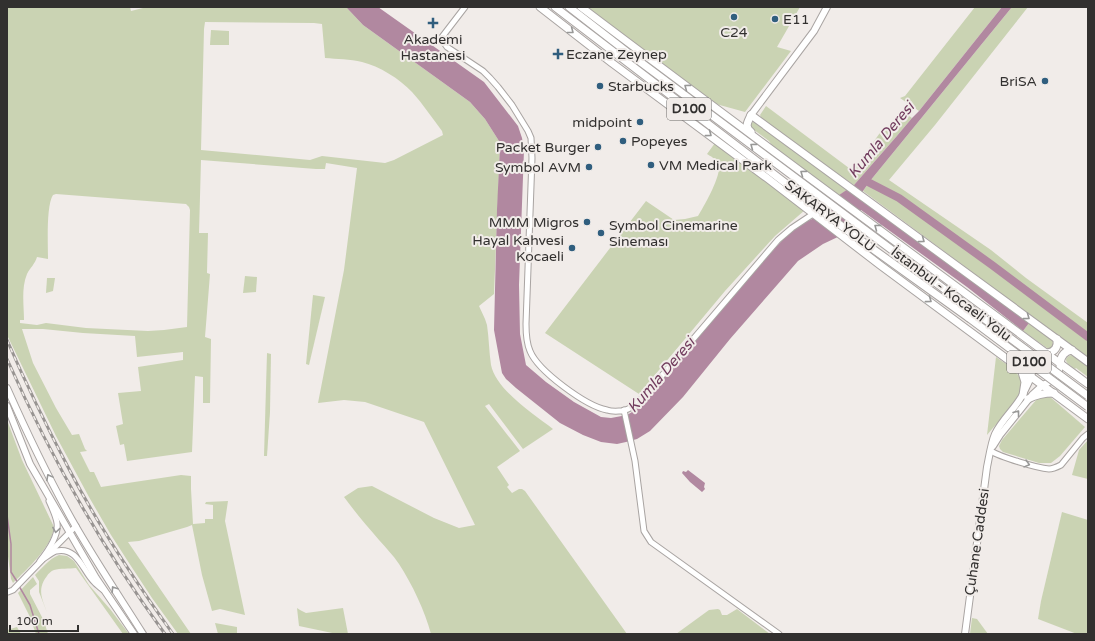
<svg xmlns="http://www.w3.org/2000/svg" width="1095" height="641" font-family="'Varela Round',sans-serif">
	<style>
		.green { fill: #cad3b3; fill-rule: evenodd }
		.water { fill: #b188a0 }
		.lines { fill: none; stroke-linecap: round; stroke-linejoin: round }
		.stream { stroke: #b188a0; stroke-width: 1.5 }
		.river { stroke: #b188a0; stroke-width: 8 }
		.minor-casing { stroke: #a9a4a2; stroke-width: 7 }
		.major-casing { stroke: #a9a4a2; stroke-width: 8 }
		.highway-casing { stroke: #a9a4a2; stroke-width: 9 }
		.minor { stroke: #fff; stroke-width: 5 }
		.major { stroke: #fff; stroke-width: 6 }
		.highway { stroke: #fff; stroke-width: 7 }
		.rail-casing { stroke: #989492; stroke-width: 3 }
		.rail { stroke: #f1ece9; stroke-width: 1.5; stroke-dasharray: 4.5; stroke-linecap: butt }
		.highway-bridge-casing { stroke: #a9a4a2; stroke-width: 9; stroke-linecap: butt }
		.highway-bridge { stroke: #fff; stroke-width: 7 }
		.oneway { stroke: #989897 }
		.poi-dot { fill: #305e7e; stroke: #f1ece9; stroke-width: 1.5 }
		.labels { text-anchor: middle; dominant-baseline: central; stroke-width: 4; stroke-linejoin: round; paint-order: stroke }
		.shield { fill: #f1ece9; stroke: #6b6867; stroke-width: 1 }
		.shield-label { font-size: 13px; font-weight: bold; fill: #32302f }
		.poi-label { font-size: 14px; fill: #32302f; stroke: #f1ece9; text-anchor: start }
		.street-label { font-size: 14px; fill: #32302f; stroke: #f1ece9 }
		.water-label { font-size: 15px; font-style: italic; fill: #713b5d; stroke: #f1ece9 }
	</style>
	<rect width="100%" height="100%" fill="#f1ece9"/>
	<!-- green -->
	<g class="green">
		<path d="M7 7H130L131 11 147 7H346L363 25 470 102 485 119 499 141 500 146 494 294 479 306 485 319 487 325C489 338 489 352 491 365 496 390 534 414 553 429L523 449 489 404 485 406 520 451 497 467 509 485 507 487 512 493 519 489H522L525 491 627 634H431C425 611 412 584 399 564 393 555 386 548 379 540 367 526 355 512 344 497L358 488 372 486 434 518 459 528 475 525 424 422 365 402 344 400 318 403 344 270 357 168 326 163 325 169H316L201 160 199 233H208L207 273 210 274 205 337 211 339 210 403H203V377L195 376 192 452 127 461 124 444 120 445 116 426 123 424 118 393 141 391 138 367 183 360V352L137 357 135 336 83 333 43 329H22L33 363 56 408 72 435 79 434 85 449 87 451 80 452 90 472H94L101 487 181 475 191 476V489L193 524 205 523V519H213V505L205 504 206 502 228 501 225 521 245 615 220 609 212 611 202 575 192 525 187 527 139 541 128 542 191 634H178L152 598 129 563 111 535 89 497 56 436 7 335ZM205 22 314 23 322 24 325 58C337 59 350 59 362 62 379 66 400 79 412 92 423 104 432 118 442 131L443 135 394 160 385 163 322 156 310 160 201 150 204 29ZM56 194 186 204 189 207 190 210 187 327 164 330 148 331 86 328 46 323 37 325 20 323V320H24C24 306 21 288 27 274 30 268 35 264 37 257L48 259C48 244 46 206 53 195Z"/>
		<path d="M586 7H800L777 47 791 51 745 112 716 104Z"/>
		<path d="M975 7H1002L919 111 900 98 905 96Z"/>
		<path d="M1012 7H1028L935 125 889 180 991 250 1026 278 1088 323V358L863 191 870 181Z"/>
		<path d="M211 30 229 31V45H210Z"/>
		<path d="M766 106 853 171 884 127 890 131 904 112 912 118 896 137 854 185 798 146 762 119 760 115Z"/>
		<path d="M753 122 758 124 849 189 839 195 773 147 769 141 750 127 751 123Z"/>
		<path d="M715 143 805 210 775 236 725 291 639 394 545 333 646 201 674 220 685 219 698 216C704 206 724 172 718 162 716 159 710 156 707 154Z"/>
		<path d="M245 276 257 277 256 292 243 293Z"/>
		<path d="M47 278H55L53 291 46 293Z"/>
		<path d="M313 295 325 297 309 365 306 364Z"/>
		<path d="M1029 323 1051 339 1053 342 1052 347 1050 348H1047L1023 331Z"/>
		<path d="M267 353 271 354 270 412 267 456H264Z"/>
		<path d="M1071 355 1088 366V377L1076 368 1075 369C1070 365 1060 360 1071 355Z"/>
		<path d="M996 357C1003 362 1013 368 1018 375 1021 379 1023 385 1021 390 1017 402 996 424 987 435Z"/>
		<path d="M1049 396 1085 427 1060 456 1051 463H1039L1003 452 1000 449 999 446 1002 440 1037 399 1040 397Z"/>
		<path d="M7 420 22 460 54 527C52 547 27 569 13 583L11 579 7 549Z"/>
		<path d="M1088 440V479L1072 475 1079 450Z"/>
		<path d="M1062 512 1088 520V634H1077L1038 619 1041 601Z"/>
		<path d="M59 555 67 556 74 561 89 585 110 609 129 634H123L76 568C69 569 60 568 54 570 51 571 48 574 47 576 36 590 43 600 48 615L39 592V581L35 575C42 568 49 559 59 555Z"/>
		<path d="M33 577 37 584 30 590V594L44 621 48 634H36L29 615 18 593Z"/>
		<path d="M297 608 300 610 306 613 343 608 348 634H337L299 626Z"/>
		<path d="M718 609 720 610 722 615H727L737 609 770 634H676L709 610Z"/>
		<path d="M972 618 977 619 988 634H970Z"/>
		<path d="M215 623 237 627V634H218Z"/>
		<path d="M17 627 21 634H7V630Z"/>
	</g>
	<!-- water -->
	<g class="water">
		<path d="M346 7H378L484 82 518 126 522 138 524 150 519 285 520 334 526 365 546 382 574 402 601 417 611 418 627 415 632 412 642 403 716 314 786 236 805 222 817 217 839 195 854 185 896 137 912 118 919 111 1002 7H1012L870 181 858 198 1029 323 1023 331 967 287 861 210 845 228 842 235 823 244 798 261 730 339 683 397 650 431 637 439 626 442 617 444 601 442 583 435 560 423 516 388 506 379 502 373 494 330 497 209 500 146 499 141 485 119 470 102 363 25Z"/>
		<path d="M688 470 705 483 704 487 705 489 702 492 690 482 682 473 683 471 686 472Z"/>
	</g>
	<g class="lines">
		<!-- stream -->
		<g class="stream">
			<path d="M7 515 11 544V572L18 583"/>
			<path d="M19 586 30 605 39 634"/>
		</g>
		<!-- river -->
		<path class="river" d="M866 181 899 198 992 265 1088 337"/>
		<!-- minor casing -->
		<g class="minor-casing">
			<g id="minor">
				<path d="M465 7 442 37V40L447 47 483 71 490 78 498 87 512 105 528 131 531 138 532 158 526 324C526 333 526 342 530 351 538 371 586 406 607 410 612 412 618 411 622 411 633 409 640 400 647 393L778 240 792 228 813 214"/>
				<path d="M624 410 635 461 644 531 651 542 658 547 779 634"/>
				<path d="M991 451C1000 457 1037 468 1049 469 1053 469 1057 467 1061 465L1083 438 1088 434"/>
				<path d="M49 501C52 508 56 516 57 523 59 536 48 551 40 561 45 558 51 553 56 551 78 546 83 572 95 583 97 585 100 587 102 589"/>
				<path d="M49 553 76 526"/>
				<path d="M8 592 13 590 42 560"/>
			</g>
		</g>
		<!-- major casing -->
		<g class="major-casing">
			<g id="major">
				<path d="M751 115 814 31 827 7"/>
				<path d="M7 388C27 433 48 477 72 520 94 559 119 596 143 634"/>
				<path d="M7 406 30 464 44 488 96 578 134 634"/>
				<path d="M993 446 1000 435 1032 395 1043 385 1053 380 1057 376 1059 371 1060 363"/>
				<path d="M965 634 987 467C989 458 991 443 995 434 1002 419 1016 408 1023 394 1026 388 1029 382 1031 377 1035 362 1030 360 1047 353"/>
			</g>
		</g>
		<!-- highway casing -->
		<g class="highway-casing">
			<g id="highway">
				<path d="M540 7 612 63 767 178 880 265 1088 419"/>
				<path d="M555 7 852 234 969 318"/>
				<path d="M569 7 627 52 975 312"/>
				<path d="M581 7C749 134 919 259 1088 384"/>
				<path d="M751 115 1088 362"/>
				<path d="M751 132C744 126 748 122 751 115"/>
				<path d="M1047 353C1055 352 1058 347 1057 339"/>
				<path d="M1060 363C1061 356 1064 351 1072 350"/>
				<path d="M1021 369 1025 382 1023 395"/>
				<path d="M1028 399C1037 394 1044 393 1054 393"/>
			</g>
		</g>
		<!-- minor -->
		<use href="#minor" class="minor"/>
		<!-- major -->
		<use href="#major" class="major"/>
		<!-- highway -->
		<use href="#highway" class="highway"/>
		<!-- rail casing -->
		<g class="rail-casing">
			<g id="rail">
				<path d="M7 340C26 384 47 427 69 469 99 527 135 581 173 634"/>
				<path d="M7 359C50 456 102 548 165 634"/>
			</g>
		</g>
		<!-- rail -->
		<use href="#rail" class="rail"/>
		<!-- highway-bridge casing -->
		<g class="highway-bridge-casing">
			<g id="highway-bridge">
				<path d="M975 312 1088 396"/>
				<path d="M969 318 1088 407"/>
			</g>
		</g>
		<!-- highway-bridge -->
		<use href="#highway-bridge" class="highway-bridge"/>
	</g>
	<!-- one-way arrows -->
	<defs><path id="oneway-chevron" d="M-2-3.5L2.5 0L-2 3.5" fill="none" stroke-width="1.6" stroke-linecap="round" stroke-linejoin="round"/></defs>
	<g class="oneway">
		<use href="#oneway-chevron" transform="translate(571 31) rotate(38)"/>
		<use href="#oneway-chevron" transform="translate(687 87) rotate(-143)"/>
		<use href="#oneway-chevron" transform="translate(709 134) rotate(37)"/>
		<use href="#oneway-chevron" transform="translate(753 146) rotate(-143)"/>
		<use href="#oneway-chevron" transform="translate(803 173) rotate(-144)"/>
		<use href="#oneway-chevron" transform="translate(877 227) rotate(-143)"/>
		<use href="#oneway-chevron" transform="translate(922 240) rotate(37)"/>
		<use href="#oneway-chevron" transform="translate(929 300) rotate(36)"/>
		<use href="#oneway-chevron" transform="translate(1027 317) rotate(36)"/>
		<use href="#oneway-chevron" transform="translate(1017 413) rotate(-52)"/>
		<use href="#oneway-chevron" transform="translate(1027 464) rotate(15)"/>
		<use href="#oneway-chevron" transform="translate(49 477) rotate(-118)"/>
		<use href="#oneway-chevron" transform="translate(56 530) rotate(99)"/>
		<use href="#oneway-chevron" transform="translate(114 589) rotate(-123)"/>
	</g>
	<!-- markers -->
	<g class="poi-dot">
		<circle cx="734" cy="17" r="4"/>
		<circle cx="775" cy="19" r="4"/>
		<path d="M431 17h4v4h4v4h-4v4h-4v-4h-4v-4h4z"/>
		<path d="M556 48h4v4h4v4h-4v4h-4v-4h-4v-4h4z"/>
		<circle cx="1045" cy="81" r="4"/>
		<circle cx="600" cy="86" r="4"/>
		<circle cx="640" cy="122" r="4"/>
		<circle cx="623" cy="141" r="4"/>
		<circle cx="598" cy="147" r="4"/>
		<circle cx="651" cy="165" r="4"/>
		<circle cx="589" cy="167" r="4"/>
		<circle cx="587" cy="222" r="4"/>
		<circle cx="601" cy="233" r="4"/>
		<circle cx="572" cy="248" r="4"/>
	</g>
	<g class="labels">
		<!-- shield labels -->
		<g class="shield">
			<rect x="667" y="98" width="44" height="22" rx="3"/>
			<rect x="1007" y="351" width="44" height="22" rx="3"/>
		</g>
		<g class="shield-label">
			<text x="689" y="109">D100</text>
			<text x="1029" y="362">D100</text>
		</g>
		<!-- poi labels -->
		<g class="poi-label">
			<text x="783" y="19">E11</text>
			<text x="734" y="32" text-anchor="middle">C24</text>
			<text x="433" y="39" text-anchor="middle">Akademi<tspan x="433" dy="16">Hastanesi</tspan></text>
			<text x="566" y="54">Eczane Zeynep</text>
			<text x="1037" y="81" text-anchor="end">BriSA</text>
			<text x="608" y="86">Starbucks</text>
			<text x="632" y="122" text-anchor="end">midpoint</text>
			<text x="631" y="141">Popeyes</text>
			<text x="590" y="147" text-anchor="end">Packet Burger</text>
			<text x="659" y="165">VM Medical Park</text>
			<text x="581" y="167" text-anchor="end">Symbol AVM</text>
			<text x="579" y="222" text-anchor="end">MMM Migros</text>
			<text x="609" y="225">Symbol Cinemarine<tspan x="609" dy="16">Sineması</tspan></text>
			<text x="564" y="240" text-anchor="end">Hayal Kahvesi<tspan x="564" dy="16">Kocaeli</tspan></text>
		</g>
		<!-- street labels -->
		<g class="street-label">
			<text transform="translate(830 216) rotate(37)">SAKARYA YOLU</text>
			<text transform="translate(951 294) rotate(37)">İstanbul - Kocaeli Yolu</text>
			<text transform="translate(977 542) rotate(-82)">Çuhane Caddesi</text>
		</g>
		<!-- water labels -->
		<g class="water-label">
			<text transform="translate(881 140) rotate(-50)">Kumla Deresi</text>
			<text transform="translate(661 375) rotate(-49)">Kumla Deresi</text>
		</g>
	</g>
	<!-- border -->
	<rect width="1095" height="641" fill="none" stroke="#32302f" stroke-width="16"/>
	<!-- scale -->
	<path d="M10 625v6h68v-6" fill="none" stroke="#32302f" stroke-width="2"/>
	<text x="16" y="625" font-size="12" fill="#32302f" stroke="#f1ece9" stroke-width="3" paint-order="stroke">100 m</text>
</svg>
